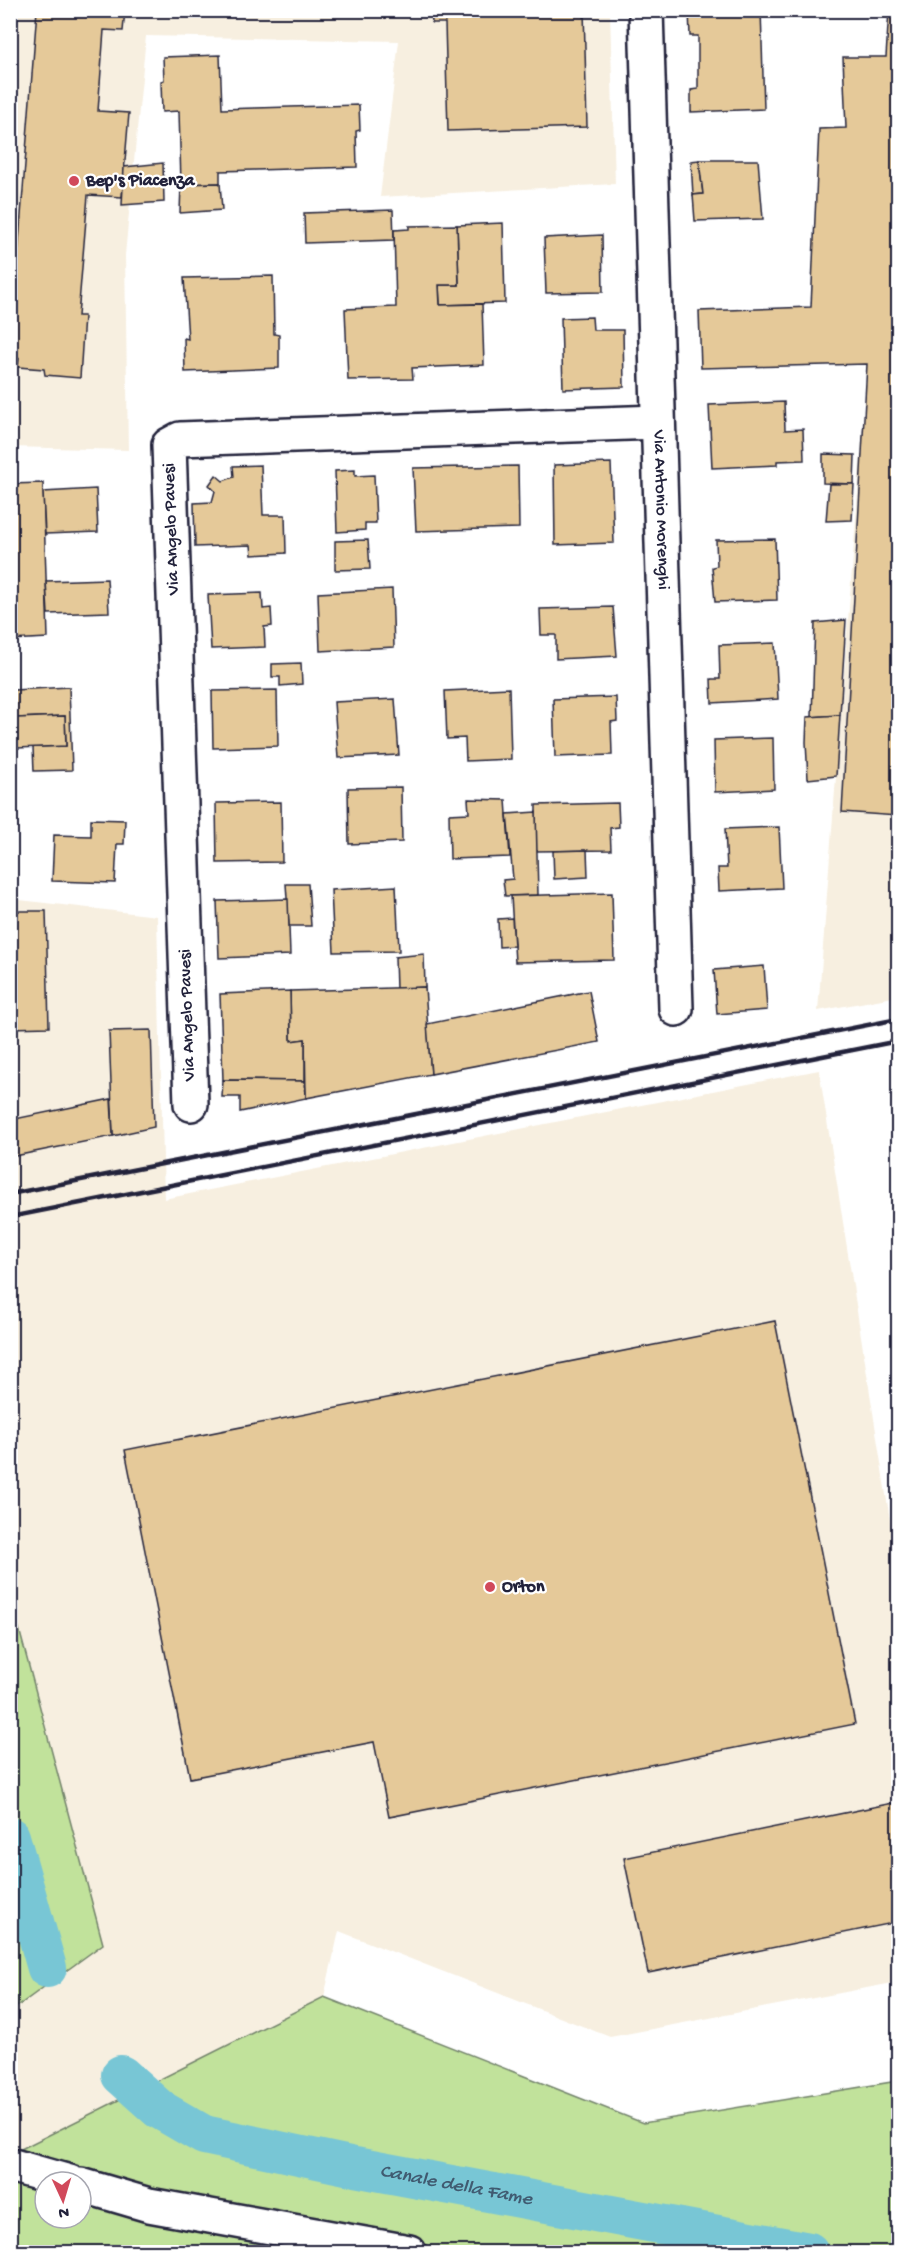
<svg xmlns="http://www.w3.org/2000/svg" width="909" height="2263" font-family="'Gochi Hand',sans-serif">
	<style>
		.built { fill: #f7efe0 }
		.green { fill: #c1e29b; stroke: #72826b; stroke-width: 1.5; fill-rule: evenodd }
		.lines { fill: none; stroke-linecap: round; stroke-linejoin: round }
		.canal { stroke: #78c6d5; stroke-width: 40 }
		.building { fill: #e5c999; stroke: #22223b; stroke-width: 1.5 }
		.minor-casing { stroke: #22223b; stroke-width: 38 }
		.minor { stroke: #fff; stroke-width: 33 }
		.rail { stroke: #22223b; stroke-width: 4.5 }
		.poi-dot { fill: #d1495b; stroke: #fff; stroke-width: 2 }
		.labels { text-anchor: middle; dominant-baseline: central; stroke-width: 4.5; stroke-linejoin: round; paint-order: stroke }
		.poi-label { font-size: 18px; font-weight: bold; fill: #22223b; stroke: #fff; text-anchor: start }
		.street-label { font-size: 18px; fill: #22223b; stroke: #fff }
		.water-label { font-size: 20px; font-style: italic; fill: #405b71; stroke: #fff }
	</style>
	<rect width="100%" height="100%" fill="#fff"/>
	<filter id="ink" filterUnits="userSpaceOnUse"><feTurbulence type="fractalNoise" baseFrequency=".0167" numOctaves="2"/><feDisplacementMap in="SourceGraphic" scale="12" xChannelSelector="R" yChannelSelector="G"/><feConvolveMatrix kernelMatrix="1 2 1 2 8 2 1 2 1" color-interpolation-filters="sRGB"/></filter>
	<g filter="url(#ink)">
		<!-- built -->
		<g class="built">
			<path d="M11 11H610L615 184 380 197 399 41 146 36 125 255 128 450 11 447Z"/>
			<path d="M895 11H898V996L818 1011Z"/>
			<path d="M11 899 157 916 164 1199 819 1070 898 1571V1982L610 2037 339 1931 324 1997 11 2154Z"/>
		</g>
		<!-- green -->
		<g class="green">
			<path d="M10 1595 103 1944 11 2011H10Z"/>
			<path d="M324 1997 643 2123 898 2081V2252H11V2154ZM45 2182H81V2218H45Z"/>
		</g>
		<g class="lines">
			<!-- canal -->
			<g class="canal">
				<path d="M10 1837 47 1968"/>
				<path id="s1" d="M121 2075 159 2109 204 2135 355 2167 809 2252"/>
			</g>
		</g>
		<!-- building -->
		<g class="building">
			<path d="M37 10H125L123 31 104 30 98 111 129 113 122 197 88 195 78 316H84L80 378 45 375 44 369 18 367 19 358 10 357Z"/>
			<path d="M431 10H584L587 127 448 131 445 23H432Z"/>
			<path d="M689 10H761L764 109 691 112V90L698 89V36H690Z"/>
			<path d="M889 10H898V816L842 812 867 364 701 368 699 311 811 307 819 129 846 128 843 57H886Z"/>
			<path d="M220 55 222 109 359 105 360 130 356 131 357 167 220 171V183L181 184 179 111 162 112 161 81 164 80 163 57Z"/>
			<path d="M699 160 703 194 693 195 691 161Z"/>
			<path d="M699 160H758L763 219 695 221 693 195 703 194Z"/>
			<path d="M163 163 164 202 122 205 124 167Z"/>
			<path d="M220 183 222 210 180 213 181 184Z"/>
			<path d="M393 210 394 240 305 243 304 213Z"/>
			<path d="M503 223 505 303 440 305 439 285H459L457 225Z"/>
			<path d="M457 225 459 285H439L440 305 482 304 484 365 412 368 413 379 348 380 345 309 396 307 394 230 409 229V226Z"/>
			<path d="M602 235 603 292 546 293 544 238Z"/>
			<path d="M273 276 274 334 279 335V368L185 372 184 338 188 339 184 278Z"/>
			<path d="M592 317 593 330H623L624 387 563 389 561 318Z"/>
			<path d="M784 402 785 430 803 429 804 460 777 461V465L712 468 709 405Z"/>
			<path d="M823 454 855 455 854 484 823 483Z"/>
			<path d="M611 463 614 543 555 545 554 465Z"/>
			<path d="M261 465 263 515H285L286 553 252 555 251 545 195 547 194 503 212 502 215 491 209 485 216 475 223 481 234 477 233 466Z"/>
			<path d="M518 466 519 528 416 531 413 468Z"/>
			<path d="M355 470V476L374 475 376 523H365V530L337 532 335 471Z"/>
			<path d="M43 483 48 638 10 640V484Z"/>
			<path d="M829 484H854L852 520 826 521Z"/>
			<path d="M96 489 98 532 45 534 43 492Z"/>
			<path d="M775 539 777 600 715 602 712 567 717 566 716 540Z"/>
			<path d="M368 540 370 569 335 570V541Z"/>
			<path d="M107 579 109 612 48 614 46 581Z"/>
			<path d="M392 589 394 647 320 651 318 593Z"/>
			<path d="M262 593 263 609 271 608 272 626 264 627 265 647 211 649 208 595Z"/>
			<path d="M613 607 617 656 556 659V635H541L540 609Z"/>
			<path d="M846 620 840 715 812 717 815 623Z"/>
			<path d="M775 643 778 699 712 703 711 679H720L719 645Z"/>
			<path d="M301 663 302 684 280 686V677H272V664Z"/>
			<path d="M69 687 72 770 34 771 33 747 66 746 65 716 16 718 14 690Z"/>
			<path d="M509 688 511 759 466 761 465 738 447 739 445 691Z"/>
			<path d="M277 690 278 746 213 748 212 691Z"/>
			<path d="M616 697 617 721 611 722 612 755 555 757 553 699Z"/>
			<path d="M395 699 399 755 338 758 334 702Z"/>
			<path d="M840 715 836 776 808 779 806 742 807 717Z"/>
			<path d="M65 716 66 746 17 748 16 718Z"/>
			<path d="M773 738 774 789 715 792 714 740Z"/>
			<path d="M401 787 402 842 349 844 348 788Z"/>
			<path d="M468 799 506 800 510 857 450 859 449 814 469 813Z"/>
			<path d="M281 802 282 862 217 863 216 803Z"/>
			<path d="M618 803 619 827 610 828 611 850 536 851V805Z"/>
			<path d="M536 812 538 895 505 896 503 880 513 879 507 814Z"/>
			<path d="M91 819 125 820 124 844H117L115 883 52 881 54 835 91 836Z"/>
			<path d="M779 827 782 888 719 891 718 868H727L725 829Z"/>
			<path d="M587 850 588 877 554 879 553 851Z"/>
			<path d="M286 884H308L311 926H289Z"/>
			<path d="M396 886 399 951 334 952 331 890Z"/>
			<path d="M612 893 614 960 515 962 511 896Z"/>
			<path d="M288 899 290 955 219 958 217 901Z"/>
			<path d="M10 911H46L49 1027 10 1028Z"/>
			<path d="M512 918 514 946 499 947 498 919Z"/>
			<path d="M424 954 425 987 396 989 395 957Z"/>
			<path d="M764 966 767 1010 717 1014 714 970Z"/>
			<path d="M425 987 431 1074 306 1098 305 1039 291 1041 290 991Z"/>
			<path d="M290 991 291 1041 305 1039V1081L223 1080 220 994Z"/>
			<path d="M589 991 599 1042 431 1074 427 1024Z"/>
			<path d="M151 1030 154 1127 113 1136 109 1031Z"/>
			<path d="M223 1080 305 1081 306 1098 240 1112V1097H222Z"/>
			<path d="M111 1099 113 1136 10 1157V1120Z"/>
			<path d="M775 1321 855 1724 389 1817 374 1742 190 1778 125 1450Z"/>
			<path d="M898 1802V1922L648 1973 624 1858Z"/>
		</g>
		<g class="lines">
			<!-- minor casing -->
			<g class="minor-casing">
				<g id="minor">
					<path id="s2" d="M646 10 676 1009"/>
					<path d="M191 1104 169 445 180 439 658 422"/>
					<path d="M10 2165 70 2182"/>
					<path d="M81 2185 149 2205 409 2252"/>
				</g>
			</g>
			<!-- minor -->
			<use href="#minor" class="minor"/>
			<!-- rail -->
			<g class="rail">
				<path d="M10 1194 898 1019"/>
				<path d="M10 1217 898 1041"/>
			</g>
		</g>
	</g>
	<!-- markers -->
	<g class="poi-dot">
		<circle cx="74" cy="181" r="6"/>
		<circle cx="490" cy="1587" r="6"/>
	</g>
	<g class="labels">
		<!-- poi labels -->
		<g class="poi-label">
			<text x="86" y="181">Bep's Piacenza</text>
			<text x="502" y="1587">Orton</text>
		</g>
		<!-- street labels -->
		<g class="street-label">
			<text stroke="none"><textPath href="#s2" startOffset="500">Via Antonio Morenghi</textPath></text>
			<text transform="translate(172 529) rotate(-92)">Via Angelo Pavesi</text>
			<text transform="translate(188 1015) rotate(-92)">Via Angelo Pavesi</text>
		</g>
		<!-- water labels -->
		<g class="water-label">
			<text stroke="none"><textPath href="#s1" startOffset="360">Canale della Fame</textPath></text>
		</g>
	</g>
	<!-- margin -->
	<rect width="909" height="2263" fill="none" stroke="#fff" stroke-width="36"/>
	<rect x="18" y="18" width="873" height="2227" fill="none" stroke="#22223b" stroke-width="2" filter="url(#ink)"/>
	<!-- north arrow -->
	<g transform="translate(63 2200) rotate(176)"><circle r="28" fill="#ffffff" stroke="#a7a7b1" stroke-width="1.5"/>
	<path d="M0-4.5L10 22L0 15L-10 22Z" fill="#d1495b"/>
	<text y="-9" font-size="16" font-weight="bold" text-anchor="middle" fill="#22223b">N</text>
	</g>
</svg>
